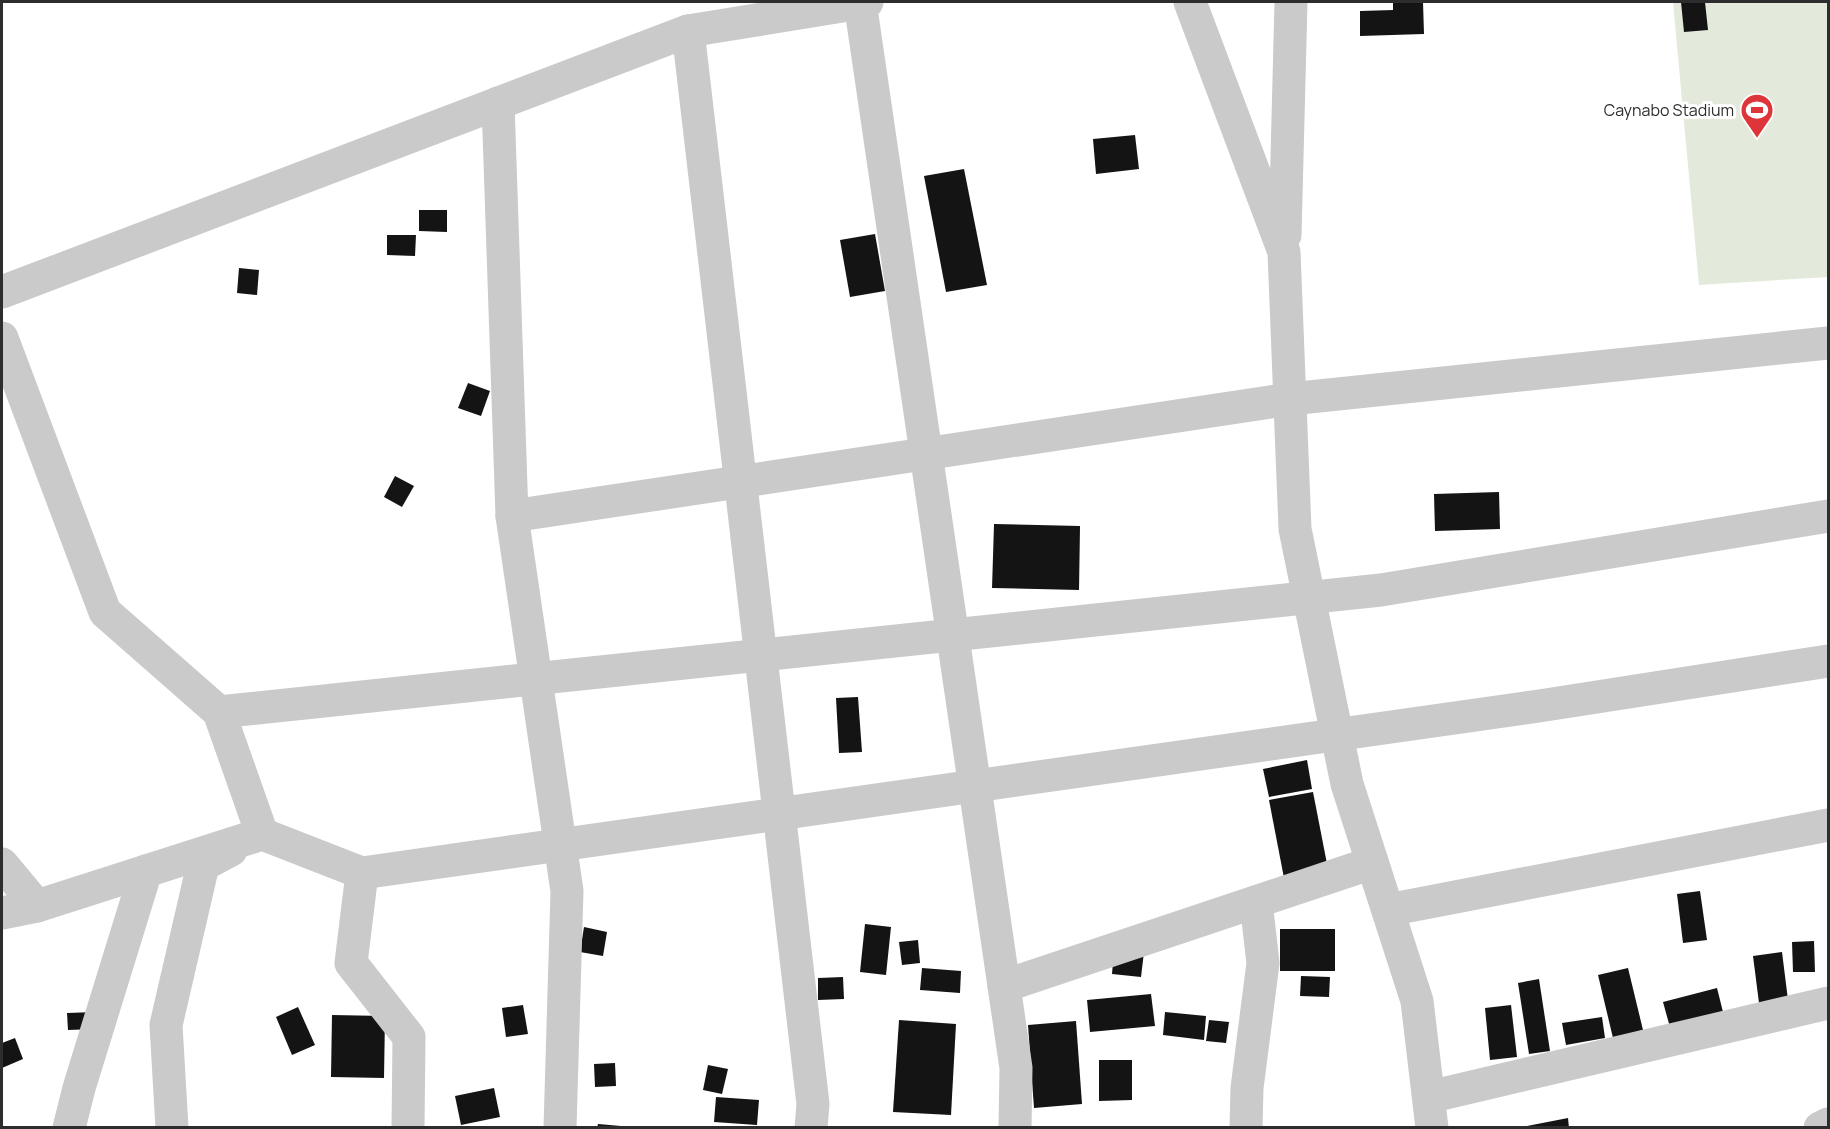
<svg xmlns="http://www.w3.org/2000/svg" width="1830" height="1129" font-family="Manrope,sans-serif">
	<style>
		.green { fill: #e3eadb }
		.building { fill: #141414 }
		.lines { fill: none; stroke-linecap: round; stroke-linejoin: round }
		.minor { stroke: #cacaca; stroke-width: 33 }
		.labels { text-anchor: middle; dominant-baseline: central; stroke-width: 6; stroke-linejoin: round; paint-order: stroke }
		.poi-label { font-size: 16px; fill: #2d2d2d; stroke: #fff; text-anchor: end }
	</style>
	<rect width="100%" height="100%" fill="#fff"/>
	<!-- green -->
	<path class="green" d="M1673 2H1828V277L1699 285Z"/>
	<!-- building -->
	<g class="building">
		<path d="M1393 2H1423L1424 34 1360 36V11L1393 10Z"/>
		<path d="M1681 2H1705L1708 30 1684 32Z"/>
		<path d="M1135 135 1139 169 1096 174 1093 139Z"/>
		<path d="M964 169 987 285 946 292 924 176Z"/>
		<path d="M419 210H447V232L419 231Z"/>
		<path d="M875 234 885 291 850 297 840 240Z"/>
		<path d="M387 235H416L415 256 387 255Z"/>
		<path d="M239 268 259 270 257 295 237 293Z"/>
		<path d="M468 383 490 391 481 416 458 408Z"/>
		<path d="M395 476 414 486 402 507 384 497Z"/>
		<path d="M1499 492 1500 529 1435 531 1434 494Z"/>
		<path d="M994 524 1080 526 1079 590 992 588Z"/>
		<path d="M858 697 862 752 839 753 836 698Z"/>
		<path d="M1307 760 1312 789 1269 797 1263 769Z"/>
		<path d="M1313 792 1328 869 1284 878 1269 800Z"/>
		<path d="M1700 891 1707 940 1683 943 1677 894Z"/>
		<path d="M865 924 891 927 886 975 860 972Z"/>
		<path d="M584 927 607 932 603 956 580 952Z"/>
		<rect x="1280" y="929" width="55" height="42"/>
		<path d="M918 940 920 963 902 965 899 942Z"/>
		<path d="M1814 941 1815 972H1793L1792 942Z"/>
		<path d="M1114 949 1144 952 1141 977 1112 974Z"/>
		<path d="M1782 952 1788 1000 1759 1003 1753 956Z"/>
		<path d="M922 968 961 971 960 993 920 990Z"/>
		<path d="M1628 968 1643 1030 1613 1038 1598 975Z"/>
		<path d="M1301 976 1330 977 1329 997 1300 996Z"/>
		<path d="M843 977 844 999 818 1000V978Z"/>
		<path d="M1539 979 1550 1051 1529 1054 1518 983Z"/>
		<path d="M1717 988 1724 1016 1671 1031 1663 1002Z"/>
		<path d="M1151 994 1155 1026 1090 1032 1087 1000Z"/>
		<path d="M523 1005 528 1034 506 1037 502 1008Z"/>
		<path d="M1511 1005 1517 1057 1490 1060 1485 1008Z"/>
		<path d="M298 1007 315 1045 292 1055 276 1017Z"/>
		<path d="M95 1012 96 1029 68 1030 67 1013Z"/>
		<path d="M1165 1012 1206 1016 1204 1040 1163 1035Z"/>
		<path d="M332 1015 385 1016 384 1078 331 1077Z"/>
		<path d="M1602 1017 1605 1038 1566 1045 1562 1023Z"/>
		<path d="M899 1020 956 1024 951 1115 893 1112Z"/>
		<path d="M1209 1020 1229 1022 1226 1043 1206 1041Z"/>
		<path d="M1076 1021 1082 1104 1034 1108 1028 1025Z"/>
		<path d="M15 1038 23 1059 2 1068V1043Z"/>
		<path d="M1099 1060H1132V1100L1099 1101Z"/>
		<path d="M615 1063 616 1086 595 1087 594 1064Z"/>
		<path d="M708 1065 728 1069 722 1094 703 1090Z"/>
		<path d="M494 1088 500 1117 461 1125 455 1096Z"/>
		<path d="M716 1097 759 1100 757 1125 714 1122Z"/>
		<path d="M1568 1118 1569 1128H1527V1126Z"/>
		<path d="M598 1124 621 1126V1128H597Z"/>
	</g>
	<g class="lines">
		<!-- minor -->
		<g class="minor">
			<path d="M860 2 1016 1068 1015 1128"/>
			<path d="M1190 2 1284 252 1295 529 1347 784 1417 1001 1432 1128"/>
			<path d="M688 31 813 1104 811 1128"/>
			<path d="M498 103 512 516 567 891 560 1128"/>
			<path d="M1285 235 1291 2"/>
			<path d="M2 292 688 31 867 2"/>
			<path d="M2 338 105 612 219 712 262 834"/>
			<path d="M512 516 1290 399 1828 343"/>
			<path d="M219 712 1381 590 1828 516"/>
			<path d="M2 864 37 906"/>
			<path d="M362 873 1539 706 1828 661"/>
			<path d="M1388 910 1828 825"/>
			<path d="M2 913 37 906 262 834 362 873 351 963 409 1037 408 1128"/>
			<path d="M1004 986 1372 863"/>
			<path d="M1429 1097 1828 1003"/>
			<path d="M69 1128 79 1088 146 871"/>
			<path d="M172 1128 166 1025 203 865 231 850"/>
			<path d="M1246 1128 1247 1088 1263 963 1256 902"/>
			<path d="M1820 1128 1828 1124"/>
		</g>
	</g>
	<!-- icons -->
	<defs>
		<g id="stadium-pin" transform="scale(1.725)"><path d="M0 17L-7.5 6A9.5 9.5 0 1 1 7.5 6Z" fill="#de353b" stroke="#fff"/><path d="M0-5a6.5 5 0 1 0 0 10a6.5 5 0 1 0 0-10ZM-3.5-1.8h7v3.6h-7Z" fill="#fff"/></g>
	</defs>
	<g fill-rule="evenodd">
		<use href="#stadium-pin" x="1757" y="110"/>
	</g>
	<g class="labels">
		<!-- poi labels -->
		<g class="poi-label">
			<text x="1734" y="110">Caynabo Stadium</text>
		</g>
	</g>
	<!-- border -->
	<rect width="1830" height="1129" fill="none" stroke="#2d2d2d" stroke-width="6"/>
</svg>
